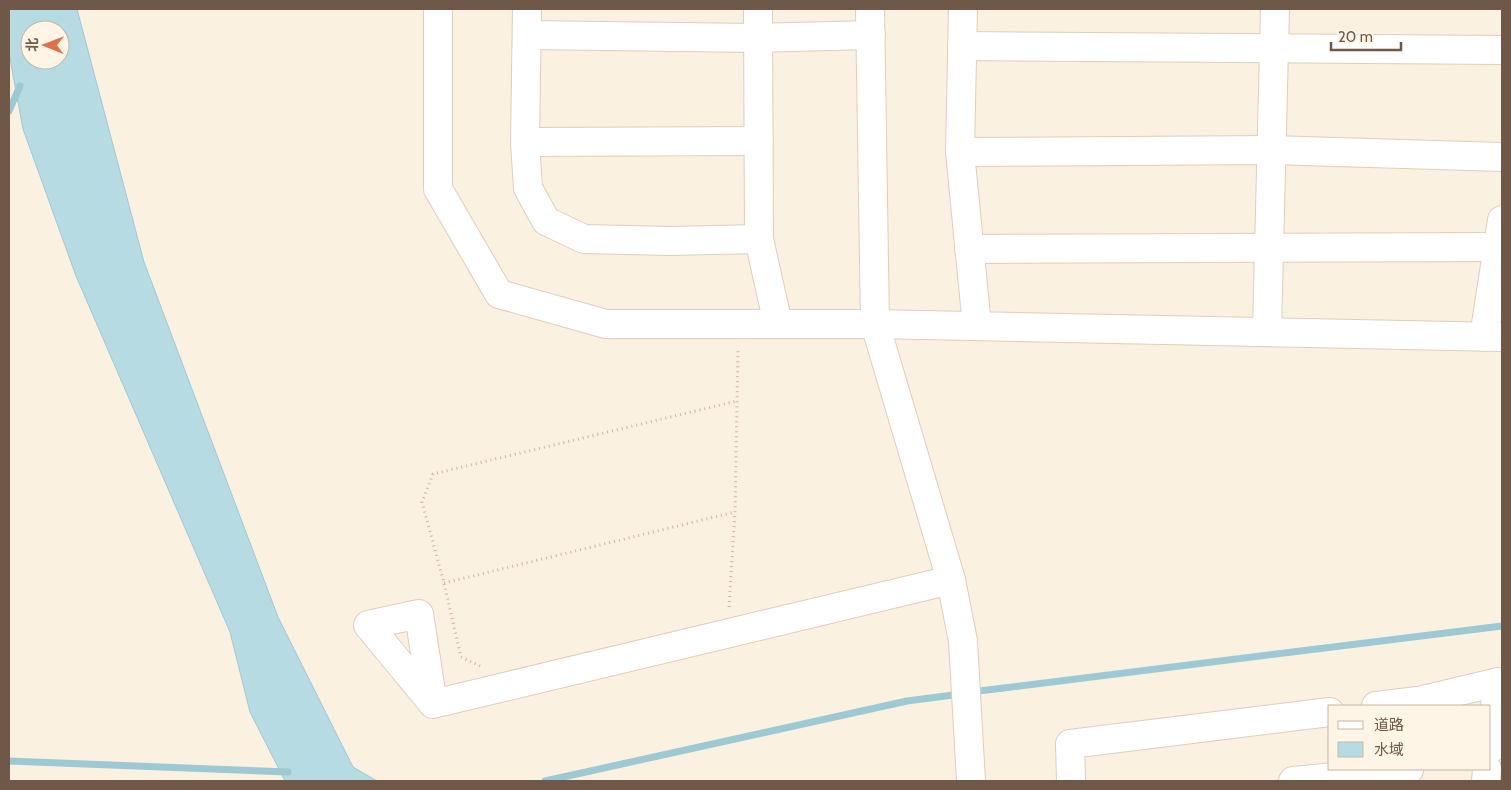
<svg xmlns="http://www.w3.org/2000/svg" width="1511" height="790" font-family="Cabin,'Noto Sans SC',sans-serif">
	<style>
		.water { fill: #b6dbe2; stroke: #9dc9d4; fill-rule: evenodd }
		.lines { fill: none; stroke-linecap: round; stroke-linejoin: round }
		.stream { stroke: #9dc9d4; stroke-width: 7 }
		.minor-casing { stroke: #decebd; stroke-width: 30 }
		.path { stroke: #d3b49d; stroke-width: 3; stroke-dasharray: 1 4; stroke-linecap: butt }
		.minor { stroke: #fff; stroke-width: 28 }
	</style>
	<rect width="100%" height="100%" fill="#fbf1e0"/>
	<!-- water -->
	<path class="water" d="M9 9H77L144 262 278 617 353 767 377 781H285L250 712 230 632 76 276 23 129 9 53ZM30 30H60V60H30Z"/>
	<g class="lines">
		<!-- stream -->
		<g class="stream">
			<path d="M9 111 20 86"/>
			<path d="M971 692 1502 626"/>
			<path d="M9 761 288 772"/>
			<path d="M545 781 907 701 961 694"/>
		</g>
		<!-- minor casing -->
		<g class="minor-casing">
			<g id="minor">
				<path d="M438 9V189L499 294 606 324H875L1502 337"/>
				<path d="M527 9 525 142 528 188 546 221 584 239 670 241 759 239"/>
				<path d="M758 9 759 239 778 324"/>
				<path d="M870 9 875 324 951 580 963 641 971 781"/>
				<path d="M963 9 960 152 977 326"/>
				<path d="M527 35 757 38 871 35"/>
				<path d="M962 46 1502 50"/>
				<path d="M525 142 759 141"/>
				<path d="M960 152 1271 150 1502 157"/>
				<path d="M969 249 1498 247"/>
				<path d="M1267 331 1275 9"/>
				<path d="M1484 337 1502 220"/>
				<path d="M1418 701 1498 682 1490 749"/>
				<path d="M433 704 368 625 419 614 433 704 951 580"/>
				<path d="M1376 706 1418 701 1417 706"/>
				<path d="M1071 781 1070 744 1330 712"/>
				<path d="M1293 781 1409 770"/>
				<path d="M1486 781 1487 769"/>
			</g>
		</g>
		<!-- path -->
		<g class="path">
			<path d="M444 583 735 512"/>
			<path d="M729 607 735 512 738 349"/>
			<path d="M480 666 461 657 444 583 422 502 433 474 737 401"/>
		</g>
		<!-- minor -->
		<use href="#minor" class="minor"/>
	</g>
	<!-- border -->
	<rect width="1511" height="790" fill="none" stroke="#705849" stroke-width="20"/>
	<!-- legend -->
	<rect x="1328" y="705" width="162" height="65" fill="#fef5e6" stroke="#c5b6a7"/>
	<rect x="1338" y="721" width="25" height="8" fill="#ffffff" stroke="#c5b6a7"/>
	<text x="1374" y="730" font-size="15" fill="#705849">道路</text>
	<rect x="1338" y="742" width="25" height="15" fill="#b6dbe2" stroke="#c5b6a7"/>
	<text x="1374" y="755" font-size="15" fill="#705849">水域</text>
	<!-- north arrow -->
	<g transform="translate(45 45) rotate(271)"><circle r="24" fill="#fef5e6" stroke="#c5b6a7"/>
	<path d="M0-4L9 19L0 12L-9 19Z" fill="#df714a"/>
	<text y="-8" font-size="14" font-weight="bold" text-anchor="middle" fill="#705849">北</text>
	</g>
	<!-- scale -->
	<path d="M1331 42v8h70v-8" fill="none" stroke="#705849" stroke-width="2.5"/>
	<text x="1338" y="42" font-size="15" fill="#705849" stroke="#fef5e6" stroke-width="4" paint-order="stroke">20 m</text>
</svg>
